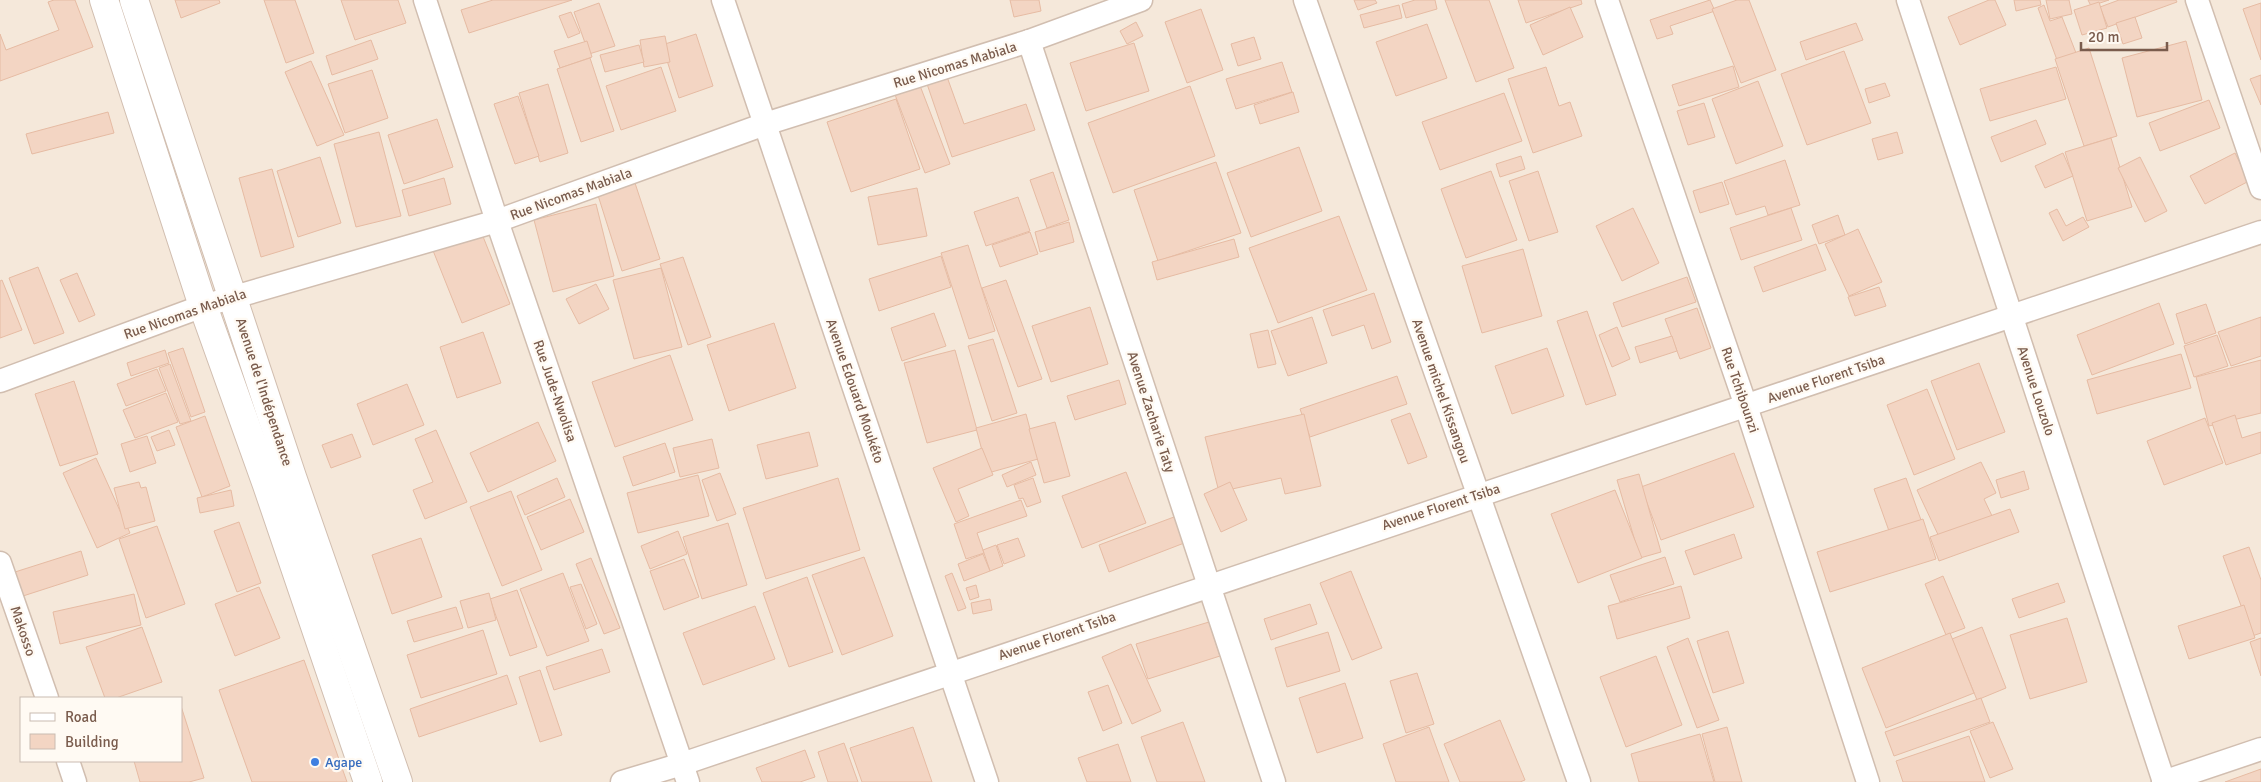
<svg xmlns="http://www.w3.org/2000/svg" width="2261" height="782" font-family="Signika,sans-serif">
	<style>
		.residential { fill: #f5e8da; fill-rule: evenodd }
		.building { fill: #f3d5c3; stroke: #e6bba3 }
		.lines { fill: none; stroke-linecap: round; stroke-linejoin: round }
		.minor-casing { stroke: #d1beb0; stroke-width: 25 }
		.tertiary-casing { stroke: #d1beb0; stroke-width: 30 }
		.minor { stroke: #fff; stroke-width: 22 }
		.tertiary { stroke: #fff; stroke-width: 28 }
		.shop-dot { fill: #3f7fe0; stroke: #fffaf3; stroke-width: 2 }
		.labels { text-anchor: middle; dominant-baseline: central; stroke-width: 4.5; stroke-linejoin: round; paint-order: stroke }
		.street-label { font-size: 14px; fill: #7a5c4d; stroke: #fffaf3 }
		.shop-label { font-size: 14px; fill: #366cbe; stroke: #fffaf3; text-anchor: start }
	</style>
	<rect width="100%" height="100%" fill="#fdf6ec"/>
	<!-- residential -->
	<path class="residential" d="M0 0H2261V782H0ZM21 698H181V761H21Z"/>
	<!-- building -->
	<g class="building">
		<path d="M54 0H75L93 47 0 81V34L6 50 59 30 48 2Z"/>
		<path d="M175 0H219L220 3 181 18Z"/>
		<path d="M264 0H295L314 53 286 63Z"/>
		<path d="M341 0H398L406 23 355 40Z"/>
		<path d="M493 0H572L469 33 461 10Z"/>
		<path d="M1010 0H1039L1041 11 1014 17Z"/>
		<path d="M1354 0H1375L1377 3 1358 10Z"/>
		<path d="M1415 0H1435L1437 9 1406 18 1402 4Z"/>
		<path d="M1445 0H1489L1514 68 1476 82Z"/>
		<path d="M1518 0H1581L1582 4 1526 23Z"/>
		<path d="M1710 0 1715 11 1670 26 1673 34 1657 39 1650 20Z"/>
		<path d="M1737 0H1749L1776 70 1741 83 1712 9Z"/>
		<path d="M1989 0H1995L2006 25 1960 45 1948 17Z"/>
		<path d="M2014 0H2040L2041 5 2016 11Z"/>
		<path d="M2046 0H2069L2072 14 2050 19Z"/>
		<path d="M2088 0H2109L2091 6Z"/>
		<path d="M2119 0H2176L2177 2 2108 27 2100 7Z"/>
		<path d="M2099 2 2107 28 2082 35 2074 10Z"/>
		<path d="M599 3 615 46 589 54 574 12Z"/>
		<path d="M2261 3V60L2243 9Z"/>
		<path d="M1399 5 1402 18 1364 28 1360 15Z"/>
		<path d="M2044 5 2050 21 2062 17 2076 53 2057 60 2038 8Z"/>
		<path d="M1570 7 1583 37 1543 55 1530 25Z"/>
		<path d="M1201 9 1223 70 1187 83 1165 22Z"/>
		<path d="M571 12 580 33 568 38 559 16Z"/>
		<path d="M2135 17 2142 38 2123 44 2116 23Z"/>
		<path d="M1136 22 1143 36 1127 44 1120 31Z"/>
		<path d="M1856 23 1863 40 1806 60 1800 42Z"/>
		<path d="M1427 24 1447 78 1396 96 1376 42Z"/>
		<path d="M696 34 713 86 679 98 662 45Z"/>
		<path d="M665 36 670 62 644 67 640 40Z"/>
		<path d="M1254 37 1261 59 1238 66 1231 44Z"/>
		<path d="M371 40 378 59 332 75 326 56Z"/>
		<path d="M587 41 592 57 560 68 554 51Z"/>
		<path d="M2186 41 2202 100 2137 117 2122 58Z"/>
		<path d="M1134 43 1149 91 1086 111 1070 63Z"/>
		<path d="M639 45 644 62 605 72 600 55Z"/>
		<path d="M2089 48 2117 136 2084 146 2055 59Z"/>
		<path d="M1844 51 1871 123 1807 145 1781 74Z"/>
		<path d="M590 58 614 131 581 142 557 69Z"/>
		<path d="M311 61 344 135 317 146 285 72Z"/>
		<path d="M1282 62 1292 92 1236 109 1226 79Z"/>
		<path d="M1733 66 1739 87 1679 106 1672 85Z"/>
		<path d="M661 67 676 111 621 130 606 86Z"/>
		<path d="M1546 67 1559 106 1570 102 1582 136 1533 153 1508 79Z"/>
		<path d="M2056 67 2066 99 1990 121 1980 89Z"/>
		<path d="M372 70 388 118 345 133 328 84Z"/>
		<path d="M946 74 964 124 1026 104 1035 130 952 157 926 81Z"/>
		<path d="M2261 75V105L2250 79Z"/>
		<path d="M1758 81 1783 146 1736 164 1712 99Z"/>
		<path d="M919 83 950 164 925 173 894 92Z"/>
		<path d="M1885 83 1890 96 1869 103 1865 89Z"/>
		<path d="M548 84 568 153 540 162 519 93Z"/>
		<path d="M1190 86 1215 156 1113 193 1088 123Z"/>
		<path d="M1293 92 1299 112 1260 124 1254 105Z"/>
		<path d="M1504 93 1522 141 1440 170 1422 122Z"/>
		<path d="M518 96 539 156 515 164 494 104Z"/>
		<path d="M896 99 920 169 851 192 827 122Z"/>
		<path d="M2209 100 2220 128 2160 151 2149 123Z"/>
		<path d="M1704 103 1715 137 1688 145 1677 111Z"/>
		<path d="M108 112 114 133 32 154 26 134Z"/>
		<path d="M437 119 453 167 404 184 388 135Z"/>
		<path d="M2036 120 2046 144 2001 162 1991 137Z"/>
		<path d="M379 132 401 216 356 227 334 144Z"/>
		<path d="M1897 132 1903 153 1878 160 1872 139Z"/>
		<path d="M2111 138 2132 207 2087 221 2065 152Z"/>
		<path d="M1299 147 1322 211 1251 237 1227 173Z"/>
		<path d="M2063 153 2073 176 2045 188 2035 166Z"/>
		<path d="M2235 153 2249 181 2205 204 2190 176Z"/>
		<path d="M1521 156 1525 169 1500 177 1496 164Z"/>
		<path d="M320 157 341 223 298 237 277 171Z"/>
		<path d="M2140 157 2167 211 2145 222 2118 168Z"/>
		<path d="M1785 160 1800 205 1768 215 1765 206 1736 215 1724 181Z"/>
		<path d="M1216 162 1241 233 1158 261 1134 190Z"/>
		<path d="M272 169 294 247 261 257 239 178Z"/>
		<path d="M1491 171 1517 240 1466 258 1441 189Z"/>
		<path d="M1538 171 1558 232 1529 241 1509 181Z"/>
		<path d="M1053 172 1069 220 1047 228 1030 180Z"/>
		<path d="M633 177 660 259 622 271 596 189Z"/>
		<path d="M444 178 451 204 409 216 402 190Z"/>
		<path d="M1722 182 1729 204 1700 213 1693 191Z"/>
		<path d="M917 188 927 236 878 245 868 197Z"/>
		<path d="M1018 197 1030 231 986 246 974 212Z"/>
		<path d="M596 204 614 276 553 292 534 220Z"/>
		<path d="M1633 208 1659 263 1622 281 1596 226Z"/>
		<path d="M1791 208 1802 240 1741 260 1730 228Z"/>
		<path d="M2057 209 2066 226 2083 217 2089 227 2063 241 2049 213Z"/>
		<path d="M1838 215 1845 235 1819 244 1812 225Z"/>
		<path d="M1339 216 1367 290 1278 323 1249 248Z"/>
		<path d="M1069 222 1074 242 1040 252 1035 232Z"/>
		<path d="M480 229 510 304 462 323 432 248Z"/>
		<path d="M1858 229 1882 282 1849 296 1825 244Z"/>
		<path d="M1030 232 1038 254 1000 267 992 245Z"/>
		<path d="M1234 239 1239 257 1157 280 1152 262Z"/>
		<path d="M1816 244 1826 270 1763 292 1754 267Z"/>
		<path d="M968 245 995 331 969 339 941 253Z"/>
		<path d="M1523 249 1542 316 1482 333 1462 266Z"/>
		<path d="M941 256 951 287 879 311 869 279Z"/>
		<path d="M683 257 711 337 688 345 660 264Z"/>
		<path d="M38 267 64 333 34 344 9 278Z"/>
		<path d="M661 268 682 347 634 359 613 280Z"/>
		<path d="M77 273 95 315 79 322 60 280Z"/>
		<path d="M1687 277 1696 302 1622 327 1613 303Z"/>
		<path d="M2 280 22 330 0 338V281Z"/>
		<path d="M1006 280 1042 379 1018 387 982 288Z"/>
		<path d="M596 284 609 309 579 324 566 299Z"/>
		<path d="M1879 287 1886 306 1855 316 1848 297Z"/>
		<path d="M1374 293 1391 342 1372 349 1364 325 1332 336 1323 310Z"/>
		<path d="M2159 303 2174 344 2092 375 2077 335Z"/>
		<path d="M2206 304 2216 333 2185 344 2176 314Z"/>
		<path d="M1090 307 1108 364 1051 382 1032 326Z"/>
		<path d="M1697 308 1711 348 1680 359 1665 319Z"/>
		<path d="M1587 311 1616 395 1586 405 1557 321Z"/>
		<path d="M934 313 946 346 902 361 891 328Z"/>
		<path d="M1312 317 1327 363 1288 376 1271 331Z"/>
		<path d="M2261 317V356L2231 366 2218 332Z"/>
		<path d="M774 323 796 388 729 411 707 345Z"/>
		<path d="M1617 327 1630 359 1612 367 1599 335Z"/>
		<path d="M1268 330 1276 364 1258 368 1250 334Z"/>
		<path d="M483 332 501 383 457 398 440 347Z"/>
		<path d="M2217 335 2228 366 2194 377 2184 346Z"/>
		<path d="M1672 336 1677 351 1640 363 1635 347Z"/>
		<path d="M993 339 1017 413 992 421 968 346Z"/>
		<path d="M183 348 205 412 191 417 168 353Z"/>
		<path d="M1547 348 1564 396 1512 414 1495 366Z"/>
		<path d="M165 350 169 363 131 376 127 363Z"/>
		<path d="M955 350 977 430 927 443 904 363Z"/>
		<path d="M2181 354 2191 388 2097 414 2087 380Z"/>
		<path d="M670 355 693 420 615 447 592 382Z"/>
		<path d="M2261 360V413L2209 426 2196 377Z"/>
		<path d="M1979 363 2005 432 1957 450 1931 381Z"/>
		<path d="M170 364 191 421 180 424 159 368Z"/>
		<path d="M157 369 166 391 126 406 117 384Z"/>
		<path d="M1397 376 1407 404 1310 437 1300 409Z"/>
		<path d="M1119 380 1126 404 1075 420 1067 396Z"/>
		<path d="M74 381 98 454 60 466 35 394Z"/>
		<path d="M407 384 424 425 373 445 357 404Z"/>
		<path d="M1927 389 1955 459 1914 475 1887 405Z"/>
		<path d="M166 393 178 422 135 438 123 410Z"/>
		<path d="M1410 413 1427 457 1408 464 1391 420Z"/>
		<path d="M1026 414 1038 459 988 473 976 428Z"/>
		<path d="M1304 414 1321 486 1285 494 1281 478 1219 492 1205 437Z"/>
		<path d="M2235 415 2242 438 2261 432V453L2226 465 2212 423Z"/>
		<path d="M205 416 230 486 202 497 176 427Z"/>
		<path d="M2205 418 2223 463 2164 485 2147 441Z"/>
		<path d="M538 422 556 461 488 492 470 453Z"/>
		<path d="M1055 422 1070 476 1044 483 1029 429Z"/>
		<path d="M169 430 175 445 157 451 151 437Z"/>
		<path d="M436 430 467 502 425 519 413 490 433 482 415 439Z"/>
		<path d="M809 432 818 466 766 479 757 445Z"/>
		<path d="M352 434 361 457 331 468 322 445Z"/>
		<path d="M147 436 156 463 130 472 121 444Z"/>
		<path d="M712 439 719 468 680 477 673 448Z"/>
		<path d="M665 443 675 472 633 486 623 457Z"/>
		<path d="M982 448 993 475 958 489 969 516 956 522 933 468Z"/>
		<path d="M1734 453 1754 507 1661 540 1641 487Z"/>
		<path d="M96 458 130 533 97 548 63 473Z"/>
		<path d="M1031 462 1036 475 1007 487 1002 475Z"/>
		<path d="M1981 462 1996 493 1984 499 1993 518 1941 541 1917 490Z"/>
		<path d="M2024 471 2029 489 2001 498 1996 480Z"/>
		<path d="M1126 472 1146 523 1082 548 1062 496Z"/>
		<path d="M720 473 736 514 717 521 702 480Z"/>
		<path d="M1639 474 1661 552 1640 558 1617 480Z"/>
		<path d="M698 475 709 516 638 533 627 493Z"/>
		<path d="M557 478 565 497 525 515 517 496Z"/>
		<path d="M838 478 860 550 766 579 743 508Z"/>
		<path d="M1033 478 1041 502 1027 507 1023 498 1019 499 1014 485Z"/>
		<path d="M1906 478 1921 520 1889 531 1874 489Z"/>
		<path d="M139 482 141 488 146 487 155 521 125 529 114 488Z"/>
		<path d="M1230 482 1247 520 1221 532 1204 494Z"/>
		<path d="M231 490 234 506 200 513 197 498Z"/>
		<path d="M1615 490 1642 558 1578 583 1551 514Z"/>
		<path d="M511 491 542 570 502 586 470 507Z"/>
		<path d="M570 499 584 532 541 550 527 517Z"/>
		<path d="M1021 500 1027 516 977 533 984 553 966 559 954 524Z"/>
		<path d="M2010 509 2019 532 1939 561 1930 537Z"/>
		<path d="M1182 514 1192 540 1109 572 1099 545Z"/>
		<path d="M1923 519 1936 559 1830 592 1817 552Z"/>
		<path d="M239 522 261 583 237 592 214 531Z"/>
		<path d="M728 523 747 585 702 599 683 537Z"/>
		<path d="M157 526 185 604 146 618 119 539Z"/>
		<path d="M678 531 687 554 650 569 641 546Z"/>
		<path d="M1734 534 1742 558 1694 575 1685 551Z"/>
		<path d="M421 538 442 597 392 614 372 555Z"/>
		<path d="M1018 538 1025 556 1004 564 997 545Z"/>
		<path d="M996 545 1003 566 990 571 983 550Z"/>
		<path d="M2249 547 2261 580V633L2252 636 2223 556Z"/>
		<path d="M81 551 88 575 23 596 15 572Z"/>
		<path d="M983 554 990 571 964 581 958 564Z"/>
		<path d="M864 557 893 636 842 655 812 575Z"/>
		<path d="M1665 557 1674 584 1620 602 1610 575Z"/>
		<path d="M591 558 620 628 604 634 576 564Z"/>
		<path d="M684 559 699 597 664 610 650 571Z"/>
		<path d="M1351 571 1382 648 1352 660 1320 583Z"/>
		<path d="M563 573 589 641 547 656 520 589Z"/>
		<path d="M952 573 966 608 958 611 945 576Z"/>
		<path d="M1943 576 1965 628 1946 635 1925 584Z"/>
		<path d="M807 577 833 652 789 667 763 593Z"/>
		<path d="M2058 583 2065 602 2019 618 2012 599Z"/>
		<path d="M581 584 597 624 586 629 570 587Z"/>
		<path d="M976 585 979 597 970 600 966 588Z"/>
		<path d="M1681 586 1690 618 1617 639 1608 606Z"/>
		<path d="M259 587 280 638 235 656 215 604Z"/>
		<path d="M517 590 537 647 510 656 490 599Z"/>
		<path d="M489 593 496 620 468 628 460 601Z"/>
		<path d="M134 594 141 625 60 644 53 612Z"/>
		<path d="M990 599 992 610 973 614 971 603Z"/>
		<path d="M1310 604 1317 624 1271 640 1264 619Z"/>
		<path d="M2244 605 2255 638 2189 659 2178 626Z"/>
		<path d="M755 606 775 659 703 685 683 633Z"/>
		<path d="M456 607 463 628 414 642 407 621Z"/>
		<path d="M2067 618 2087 682 2030 699 2010 635Z"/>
		<path d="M1209 622 1220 656 1148 679 1136 644Z"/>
		<path d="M142 627 162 682 116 698H105L86 647Z"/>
		<path d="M1982 627 2006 688 1977 700 1952 639Z"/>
		<path d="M483 630 497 674 421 698 407 655Z"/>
		<path d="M1728 631 1744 683 1713 693 1697 641Z"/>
		<path d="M1328 632 1340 671 1287 687 1275 648Z"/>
		<path d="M1950 633 1974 693 1886 728 1862 668Z"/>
		<path d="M1688 638 1719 720 1697 728 1667 647Z"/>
		<path d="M2261 638V676L2250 642Z"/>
		<path d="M1131 644 1161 711 1132 724 1102 657Z"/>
		<path d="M602 649 610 672 554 690 546 667Z"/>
		<path d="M1656 656 1682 725 1626 747 1600 677Z"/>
		<path d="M304 660 347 782H252L219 690Z"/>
		<path d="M540 670 562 735 540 742 519 677Z"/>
		<path d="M1417 673 1434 724 1406 733 1390 681Z"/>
		<path d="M507 675 517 704 419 737 410 709Z"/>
		<path d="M1345 683 1363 738 1317 753 1299 698Z"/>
		<path d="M1108 685 1122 723 1103 731 1088 692Z"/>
		<path d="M1981 698 1990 722 1894 756 1885 732Z"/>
		<path d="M181 706 204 778 189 782H140L134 761H181Z"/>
		<path d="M1500 720 1525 780 1520 782H1460L1444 744Z"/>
		<path d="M1183 722 1205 782H1157L1141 737Z"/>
		<path d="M1993 722 2013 769 1990 778 1970 731Z"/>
		<path d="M913 727 932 782H862L850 748Z"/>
		<path d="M1429 727 1449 782H1396L1383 744Z"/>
		<path d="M1727 727 1742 782H1715L1702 734Z"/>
		<path d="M1700 734 1714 782H1639L1631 754Z"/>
		<path d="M1969 736 1985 782H1903L1896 761Z"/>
		<path d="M844 743 858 782H828L818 752Z"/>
		<path d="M1118 744 1131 782H1087L1078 758Z"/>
		<path d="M805 750 815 777 800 782H762L756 768Z"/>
		<path d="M2261 769V782H2225Z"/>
	</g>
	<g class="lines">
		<!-- minor casing -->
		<g class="minor-casing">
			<g id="minor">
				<path d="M425 0 497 221 688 782"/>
				<path d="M723 0 987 782"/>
				<path d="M1305 0 1579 782"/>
				<path d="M1607 0 1746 406 1868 782"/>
				<path d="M1908 0 2164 782"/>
				<path d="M2197 0 2261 188"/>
				<path d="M1029 41 1274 782"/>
				<path d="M0 381 203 306 497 221 765 124 1029 41 1141 0"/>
				<path d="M0 563 47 698"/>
				<path d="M68 761 75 782"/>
				<path d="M622 782 682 764 2261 232"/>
				<path d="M2163 782 2261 749"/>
			</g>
		</g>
		<!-- tertiary casing -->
		<g class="tertiary-casing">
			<g id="tertiary">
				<path d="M104 0 203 306 267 485 368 782"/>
				<path d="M134 0 292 477 398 782"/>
			</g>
		</g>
		<!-- minor -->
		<use href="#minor" class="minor"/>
		<!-- tertiary -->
		<use href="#tertiary" class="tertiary"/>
	</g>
	<!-- markers -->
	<circle class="shop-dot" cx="315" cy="762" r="5"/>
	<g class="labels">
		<!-- street labels -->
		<g class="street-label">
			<text transform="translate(955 65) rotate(-17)">Rue Nicomas Mabiala</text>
			<text transform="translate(571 194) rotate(-20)">Rue Nicomas Mabiala</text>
			<text transform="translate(185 314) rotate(-19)">Rue Nicomas Mabiala</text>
			<text transform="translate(1826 379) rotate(-19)">Avenue Florent Tsiba</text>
			<text transform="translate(1740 390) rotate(71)">Rue Tchibounzi</text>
			<text transform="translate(555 391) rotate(71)">Rue Jude-Nwolisa</text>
			<text transform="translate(855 391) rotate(71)">Avenue Edouard Moukéto</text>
			<text transform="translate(1441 391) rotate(71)">Avenue michel Kissangou</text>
			<text transform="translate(2036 391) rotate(72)">Avenue Louzolo</text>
			<text transform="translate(264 392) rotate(72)">Avenue de l'Indépendance</text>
			<text transform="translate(1151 412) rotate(72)">Avenue Zacharie Taty</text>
			<text transform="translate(1441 507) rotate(-18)">Avenue Florent Tsiba</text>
			<text transform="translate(23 631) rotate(71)">Makosso</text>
			<text transform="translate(1057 636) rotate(-19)">Avenue Florent Tsiba</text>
		</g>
		<!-- shop labels -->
		<g class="shop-label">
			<text x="325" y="762">Agape</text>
		</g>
	</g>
	<!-- legend -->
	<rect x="20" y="697" width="162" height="65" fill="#fffaf3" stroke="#cabbb1"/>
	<rect x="30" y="713" width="25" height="8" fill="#ffffff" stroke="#cabbb1"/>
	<text x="65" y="722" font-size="15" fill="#7a5c4d">Road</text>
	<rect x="30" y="734" width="25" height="15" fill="#f3d5c3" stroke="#cabbb1"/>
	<text x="65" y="747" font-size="15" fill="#7a5c4d">Building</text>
	<!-- scale -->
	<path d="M2081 42v8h86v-8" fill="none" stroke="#7a5c4d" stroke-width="2.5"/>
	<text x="2088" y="42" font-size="15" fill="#7a5c4d" stroke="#fffaf3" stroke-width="4" paint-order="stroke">20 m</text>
</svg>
